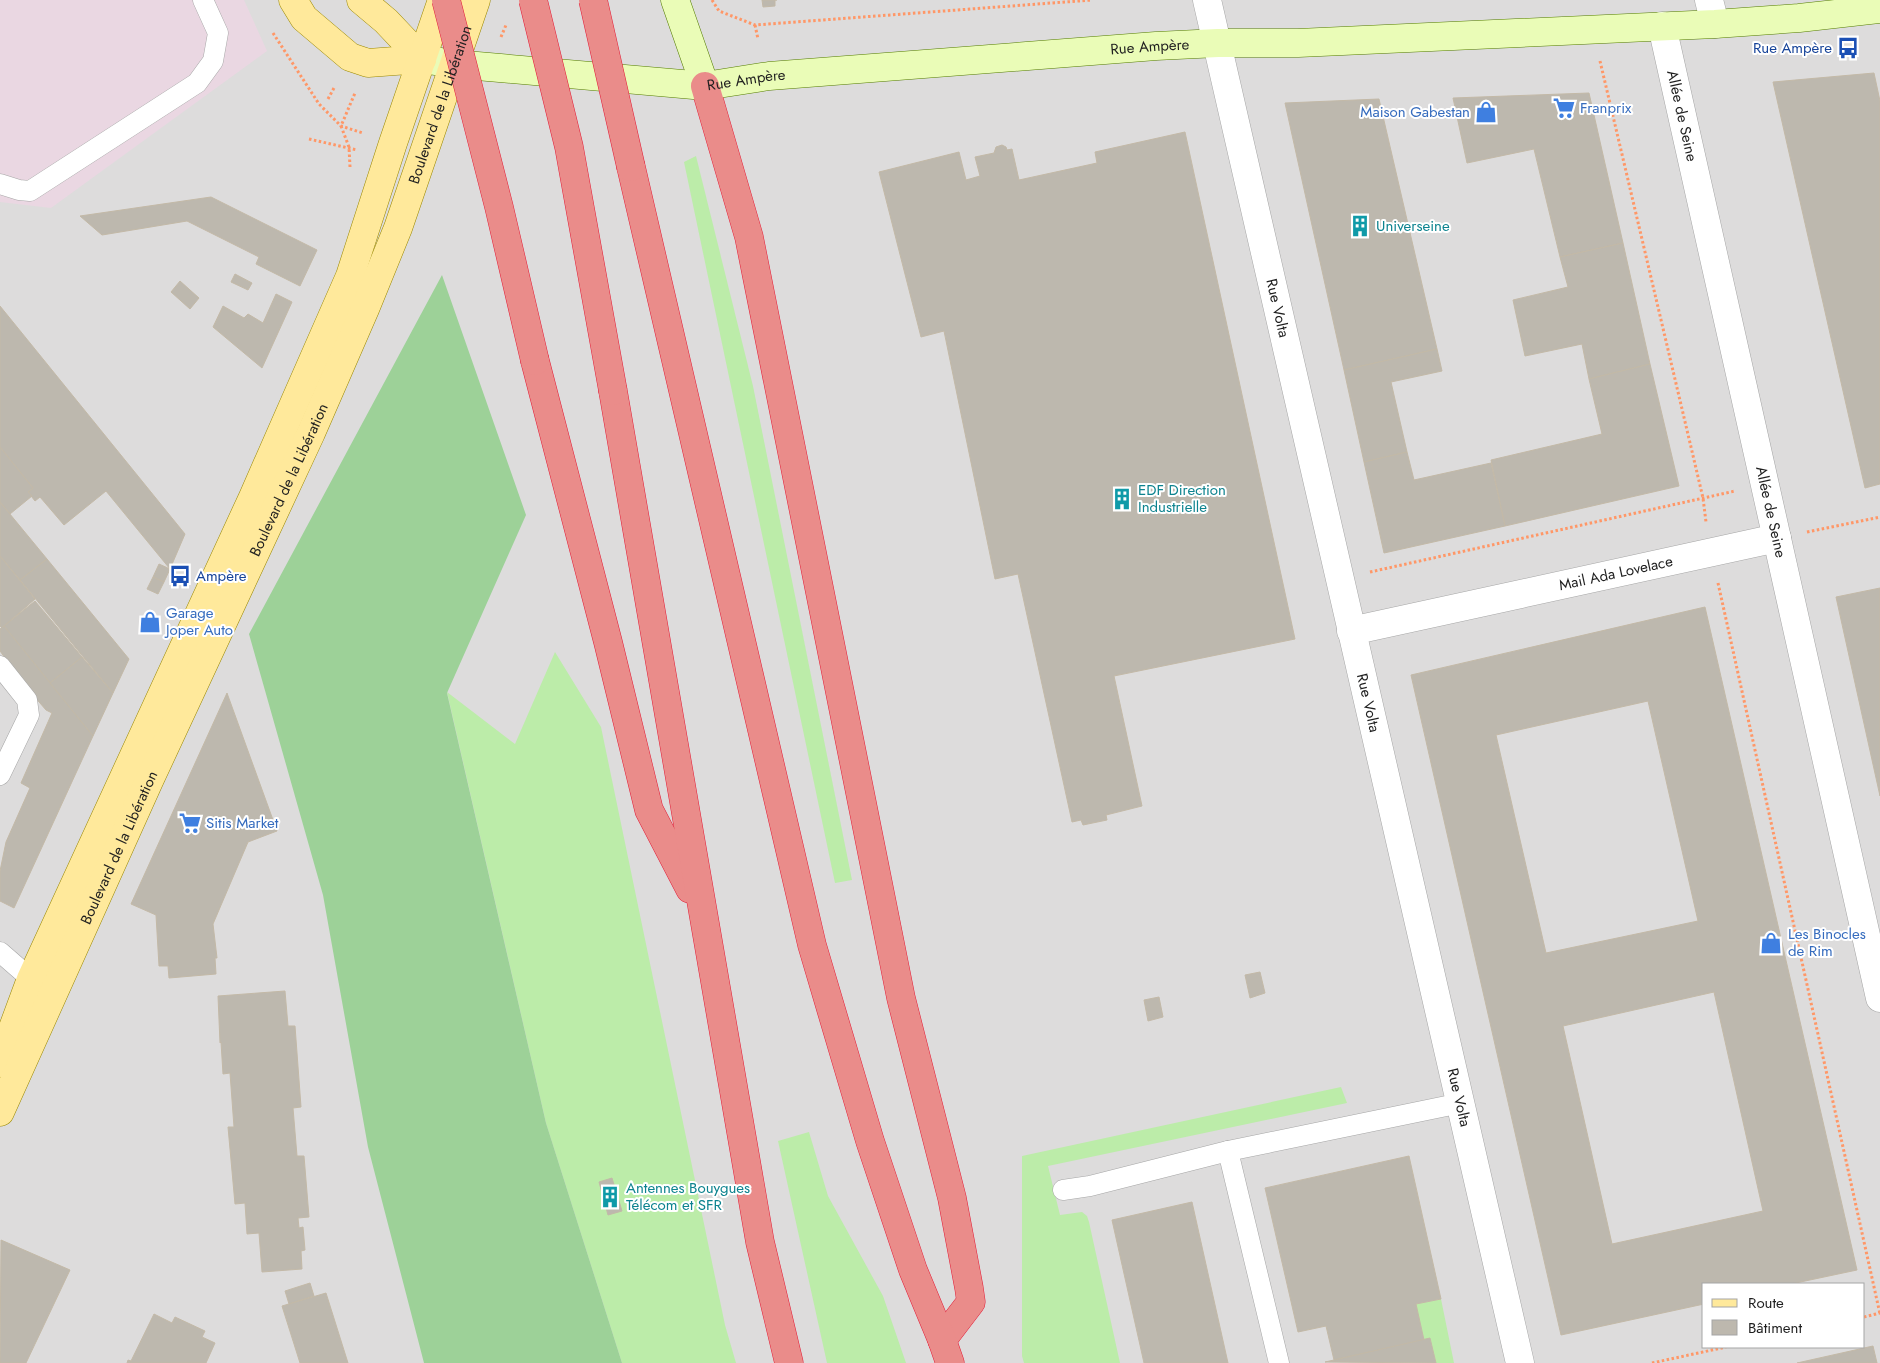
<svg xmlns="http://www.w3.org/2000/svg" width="1880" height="1363" font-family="Jost,sans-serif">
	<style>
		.residential { fill: #dddcdc; fill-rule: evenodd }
		.industrial { fill: #ead7e2 }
		.grass { fill: #bceca9 }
		.forest { fill: #9dd198 }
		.building { fill: #bdb8ae; stroke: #c3b9a7; fill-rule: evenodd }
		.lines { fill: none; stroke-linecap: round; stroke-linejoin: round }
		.service-casing { stroke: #a6a6a6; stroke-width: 21 }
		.pedestrian-casing { stroke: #a6a6a6; stroke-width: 29 }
		.minor-casing { stroke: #a6a6a6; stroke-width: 29 }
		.secondary-casing { stroke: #547c00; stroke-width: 29 }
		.primary-casing { stroke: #9a8800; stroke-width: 29 }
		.motorway-casing { stroke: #e21e38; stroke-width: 29 }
		.path { stroke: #ff9767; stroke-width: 3; stroke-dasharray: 2.5 2.5; stroke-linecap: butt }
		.service { stroke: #fff; stroke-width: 20 }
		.pedestrian { stroke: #fff; stroke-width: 28 }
		.minor { stroke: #fff; stroke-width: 28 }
		.secondary { stroke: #eafcb7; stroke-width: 28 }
		.primary { stroke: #ffe99b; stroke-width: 28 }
		.motorway { stroke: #ea8c8a; stroke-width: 28 }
		.motorway-bridge-casing { stroke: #e21e38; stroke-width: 29; stroke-linecap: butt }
		.motorway-bridge { stroke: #ea8c8a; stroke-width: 28 }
		.labels { text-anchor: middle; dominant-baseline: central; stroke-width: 4; stroke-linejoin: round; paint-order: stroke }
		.street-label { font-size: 15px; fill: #1f1f1f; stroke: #fff }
		.transit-label { font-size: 15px; fill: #164399; stroke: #fff; text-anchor: end }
		.shop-label { font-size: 15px; fill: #366cbe; stroke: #fff; text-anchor: start }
		.culture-label { font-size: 15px; fill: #0d838f; stroke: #fff; text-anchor: start }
	</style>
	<rect width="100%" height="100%" fill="#f0efe5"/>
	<!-- residential -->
	<path class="residential" d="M0 0H1880V1363H0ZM1704 1284H1864V1347H1704Z"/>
	<!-- industrial -->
	<path class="industrial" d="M0 0H244L267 51 51 208 0 202Z"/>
	<!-- grass -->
	<g class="grass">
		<path d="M696 156 753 386 852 880 835 883 684 162Z"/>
		<path d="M555 652 601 727 725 1325 736 1363H622L546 1123 447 692 515 744Z"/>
		<path d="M1341 1087 1347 1103 1048 1166 1060 1215 1082 1212 1087 1216 1089 1222 1120 1363H1024L1022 1356V1156Z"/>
		<path d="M809 1132 828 1196 883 1296 906 1363H827L778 1141Z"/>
		<path d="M1441 1299 1454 1363H1436L1430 1339 1424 1340 1416 1304Z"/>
	</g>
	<!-- forest -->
	<path class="forest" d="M442 275 526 515 447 693 546 1123 622 1363H424L368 1147 323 895 249 634Z"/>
	<!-- building -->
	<g class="building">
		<path d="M762 0H777H775V6L763 7Z"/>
		<path d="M1874 73 1880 101V484L1865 488 1773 82Z"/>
		<path d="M1589 93 1623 243 1560 257 1534 149 1467 163 1453 98Z"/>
		<path d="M1379 99 1437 349 1344 370 1285 103Z"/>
		<path d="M1185 132 1295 639 1114 676 1142 806 1106 815 1107 820 1083 825 1081 820 1072 822 1018 574 995 579 944 331 921 337 879 172 959 152 966 180 980 176 975 157 994 153 996 147 1002 145 1006 147 1007 150 1012 149 1019 180 1097 163 1095 152Z"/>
		<path d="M211 197 317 250 300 286 256 264 259 257 187 221 102 235 80 216Z"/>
		<path d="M1623 243 1650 364 1589 379 1582 344 1525 356 1513 300 1568 287 1560 257Z"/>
		<path d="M235 274 252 283 248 290 231 282Z"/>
		<path d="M180 281 199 298 190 309 171 292Z"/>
		<path d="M276 294 292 302 262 368 213 327 223 306 244 318 248 314 263 323Z"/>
		<path d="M0 306 185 534 170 569 106 491 64 525 40 497 35 501 28 492 33 488 0 447Z"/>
		<path d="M1437 349 1442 371 1391 382 1407 452 1364 462 1344 370Z"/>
		<path d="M1650 364 1679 486 1505 526 1491 460 1602 434 1589 379Z"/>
		<path d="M0 447 33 488 28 492 32 496 10 514 0 502Z"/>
		<path d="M1407 452 1414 480 1491 463 1505 526 1384 553 1364 462Z"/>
		<path d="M0 502 47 559 20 580 0 556Z"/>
		<path d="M0 556 35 599 2 628 0 626Z"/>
		<path d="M47 559 129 659 113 693 20 580Z"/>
		<path d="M159 564 170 569 164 582 153 577Z"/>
		<path d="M153 577 164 582 158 594 147 589Z"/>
		<path d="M1880 588V796L1836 597Z"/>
		<path d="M35 601 82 657 50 683 4 626Z"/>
		<path d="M1705 607 1857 1270 1791 1284H1704V1304L1561 1335 1411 675ZM1648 701 1698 921 1546 953 1496 735ZM1714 992 1763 1211 1612 1244 1563 1026Z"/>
		<path d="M4 626 93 736 14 908 0 901V871L6 842 30 788 21 783 52 713 46 710 27 688 0 651V629Z"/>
		<path d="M82 657 113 693 93 736 50 683Z"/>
		<path d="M227 693 277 831 248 842 213 924 217 958H215L216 974 169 978 168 966H159L156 915 131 904Z"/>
		<path d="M1260 972 1265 993 1250 998 1245 975Z"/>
		<path d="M285 991 288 1026H295L301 1107 293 1108 297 1156H304L309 1217 298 1218 299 1228 303 1227 305 1250 301 1251 302 1269 262 1272 259 1233 247 1234 245 1203 235 1204 228 1127H234L230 1073 223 1074 221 1042 220 1043 218 996Z"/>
		<path d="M1159 997 1163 1017 1148 1021 1144 1000Z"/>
		<path d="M1409 1156 1441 1299 1416 1304 1424 1340 1334 1360 1326 1326 1298 1332 1265 1188Z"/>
		<path d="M612 1178 622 1211 608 1215 599 1182Z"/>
		<path d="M1192 1202 1228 1363H1144L1112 1220Z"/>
		<path d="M1 1240 70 1270 26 1363H0Z"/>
		<path d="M310 1283 314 1296 289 1304 285 1291Z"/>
		<path d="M326 1293 348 1363H300L282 1306Z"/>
		<path d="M154 1314 172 1323 175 1317 205 1331 202 1337 215 1343 206 1363H127L128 1360 131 1361Z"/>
		<path d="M1430 1338 1436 1363 1325 1362 1334 1360Z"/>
		<path d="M1873 1346 1877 1363H1797Z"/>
	</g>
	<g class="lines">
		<!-- service casing -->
		<g class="service-casing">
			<g id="service">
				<path d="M0 184 19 190 30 191 197 83 213 61 218 33 203 0"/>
				<path d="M0 666 27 700 29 715 0 775"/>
				<path d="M0 952 31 979 42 984"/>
				<path d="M1228 1151 1279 1363"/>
				<path d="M1063 1190 1090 1186 1228 1151 1461 1103"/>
			</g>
		</g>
		<!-- pedestrian casing -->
		<g class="pedestrian-casing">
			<g id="pedestrian">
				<path id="s1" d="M1351 631 1777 538"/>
			</g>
		</g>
		<!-- minor casing -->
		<g class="minor-casing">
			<g id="minor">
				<path id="s2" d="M1207 0 1520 1363"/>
				<path d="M1709 0 1715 24"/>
				<path id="s3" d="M1662 26 1880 998"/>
			</g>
		</g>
		<!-- secondary casing -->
		<g class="secondary-casing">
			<g id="secondary">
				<path d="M675 0 705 86"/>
				<path id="s4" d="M422 59 454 64 705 86 769 76 1156 46 1218 43H1298L1715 24 1799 18 1880 9"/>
			</g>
		</g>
		<!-- primary casing -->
		<g class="primary-casing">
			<g id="primary">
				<path d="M293 0 304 18 350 57 368 63 422 59"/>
				<path d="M361 0 386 21 422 59"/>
				<path d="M0 1063 31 979 253 497 350 276 393 143 442 0"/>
				<path id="s5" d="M0 1112 149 781 311 433 365 309 398 228 476 0"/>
			</g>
		</g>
		<!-- motorway casing -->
		<g class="motorway-casing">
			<g id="motorway">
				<path d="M705 86 749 237 901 998 952 1198 969 1288 971 1302 942 1340"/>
				<path d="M631 167 812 945 870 1141 913 1270 942 1340 950 1363"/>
				<path d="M535 361 608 642 649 810 690 889"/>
				<path d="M613 391 760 1242 789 1363"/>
			</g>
		</g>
		<!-- path -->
		<g class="path">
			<path d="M712 0 719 11 755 25 1092 0"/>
			<path d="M755 25 758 39"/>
			<path d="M273 33 319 104 341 126 363 133"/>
			<path d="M501 37 506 25"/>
			<path d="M1600 61 1703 498 1706 522"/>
			<path d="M328 99 335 86"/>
			<path d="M309 139 357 150"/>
			<path d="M350 167 349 147 341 126 355 93"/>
			<path d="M1807 532 1880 517"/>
			<path d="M1370 572 1735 491"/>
			<path d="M1718 583 1880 1314"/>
			<path d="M1864 1317 1880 1313"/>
			<path d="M1652 1363 1726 1347"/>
		</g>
		<!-- service -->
		<use href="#service" class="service"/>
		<!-- pedestrian -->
		<use href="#pedestrian" class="pedestrian"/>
		<!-- minor -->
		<use href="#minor" class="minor"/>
		<!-- secondary -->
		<use href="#secondary" class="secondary"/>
		<!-- primary -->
		<use href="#primary" class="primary"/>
		<!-- motorway -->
		<use href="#motorway" class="motorway"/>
		<!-- motorway-bridge casing -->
		<g class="motorway-bridge-casing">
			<g id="motorway-bridge">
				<path d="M446 0 499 207 535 361"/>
				<path d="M533 0 569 147 613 391"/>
				<path d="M593 0 631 167"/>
			</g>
		</g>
		<!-- motorway-bridge -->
		<use href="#motorway-bridge" class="motorway-bridge"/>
	</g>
	<!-- icons -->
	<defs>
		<g id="bus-bare" transform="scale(1.725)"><path d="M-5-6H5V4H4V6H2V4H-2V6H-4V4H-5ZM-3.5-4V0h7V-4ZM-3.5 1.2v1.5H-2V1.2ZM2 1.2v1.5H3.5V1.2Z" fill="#1a4fb4" stroke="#fff" stroke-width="2.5" paint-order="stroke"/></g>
		<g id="supermarket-bare" transform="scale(1.725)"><path d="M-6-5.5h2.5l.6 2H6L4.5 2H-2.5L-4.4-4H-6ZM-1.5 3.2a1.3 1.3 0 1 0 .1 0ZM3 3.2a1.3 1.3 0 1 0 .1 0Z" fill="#3f7fe0" stroke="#fff" stroke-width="2.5" paint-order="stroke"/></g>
		<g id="shop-bare" transform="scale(1.725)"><path d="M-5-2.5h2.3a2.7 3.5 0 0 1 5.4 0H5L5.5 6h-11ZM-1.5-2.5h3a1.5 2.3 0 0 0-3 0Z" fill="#3f7fe0" stroke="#fff" stroke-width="2.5" paint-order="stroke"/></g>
		<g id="building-bare" transform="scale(1.725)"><path d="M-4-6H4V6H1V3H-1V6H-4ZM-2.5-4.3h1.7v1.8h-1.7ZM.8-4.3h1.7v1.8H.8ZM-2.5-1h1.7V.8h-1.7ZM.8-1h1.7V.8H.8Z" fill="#0f9aa8" stroke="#fff" stroke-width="2.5" paint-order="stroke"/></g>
	</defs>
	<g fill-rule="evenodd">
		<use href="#bus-bare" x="1848" y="48"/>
		<use href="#supermarket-bare" x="1564" y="108"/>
		<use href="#shop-bare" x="1486" y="112"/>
		<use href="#building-bare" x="1360" y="226"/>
		<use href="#building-bare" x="1122" y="499"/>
		<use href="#bus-bare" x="180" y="576"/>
		<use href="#shop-bare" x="150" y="622"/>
		<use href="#supermarket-bare" x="190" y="823"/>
		<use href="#shop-bare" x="1771" y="943"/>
		<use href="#building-bare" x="610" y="1197"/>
	</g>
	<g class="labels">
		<!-- street labels -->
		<g class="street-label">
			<text stroke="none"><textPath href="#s4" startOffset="731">Rue Ampère</textPath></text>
			<text stroke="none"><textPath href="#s4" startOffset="326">Rue Ampère</textPath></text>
			<text stroke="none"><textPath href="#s5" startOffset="1100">Boulevard de la Libération</textPath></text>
			<text stroke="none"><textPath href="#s3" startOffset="92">Allée de Seine</textPath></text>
			<text stroke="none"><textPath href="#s2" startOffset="316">Rue Volta</textPath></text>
			<text stroke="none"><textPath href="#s5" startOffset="695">Boulevard de la Libération</textPath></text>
			<text stroke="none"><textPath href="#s3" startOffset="498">Allée de Seine</textPath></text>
			<text stroke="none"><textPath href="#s1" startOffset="271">Mail Ada Lovelace</textPath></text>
			<text stroke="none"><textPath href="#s2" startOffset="721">Rue Volta</textPath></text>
			<text stroke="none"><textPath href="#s5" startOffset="290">Boulevard de la Libération</textPath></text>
			<text stroke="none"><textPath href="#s2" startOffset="1126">Rue Volta</textPath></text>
		</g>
		<!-- transit labels -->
		<g class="transit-label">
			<text x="1832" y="48">Rue Ampère</text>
			<text x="196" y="576" text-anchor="start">Ampère</text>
		</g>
		<!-- shop labels -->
		<g class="shop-label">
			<text x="1580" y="108">Franprix</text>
			<text x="1470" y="112" text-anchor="end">Maison Gabestan</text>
			<text x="166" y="613">Garage<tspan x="166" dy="17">Joper Auto</tspan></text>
			<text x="206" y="823">Sitis Market</text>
			<text x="1788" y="934">Les Binocles<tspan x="1788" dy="17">de Rim</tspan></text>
		</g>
		<!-- culture labels -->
		<g class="culture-label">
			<text x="1376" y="226">Universeine</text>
			<text x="1138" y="490">EDF Direction<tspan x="1138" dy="17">Industrielle</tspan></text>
			<text x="626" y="1188">Antennes Bouygues<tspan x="626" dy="17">Télécom et SFR</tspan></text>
		</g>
	</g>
	<!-- legend -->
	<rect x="1702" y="1283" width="162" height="65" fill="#ffffff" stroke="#a5a5a5"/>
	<rect x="1712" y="1299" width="25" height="8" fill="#ffe99b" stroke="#a5a5a5"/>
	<text x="1748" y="1308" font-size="15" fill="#1f1f1f">Route</text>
	<rect x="1712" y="1320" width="25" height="15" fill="#bdb8ae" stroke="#a5a5a5"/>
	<text x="1748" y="1333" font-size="15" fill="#1f1f1f">Bâtiment</text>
</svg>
